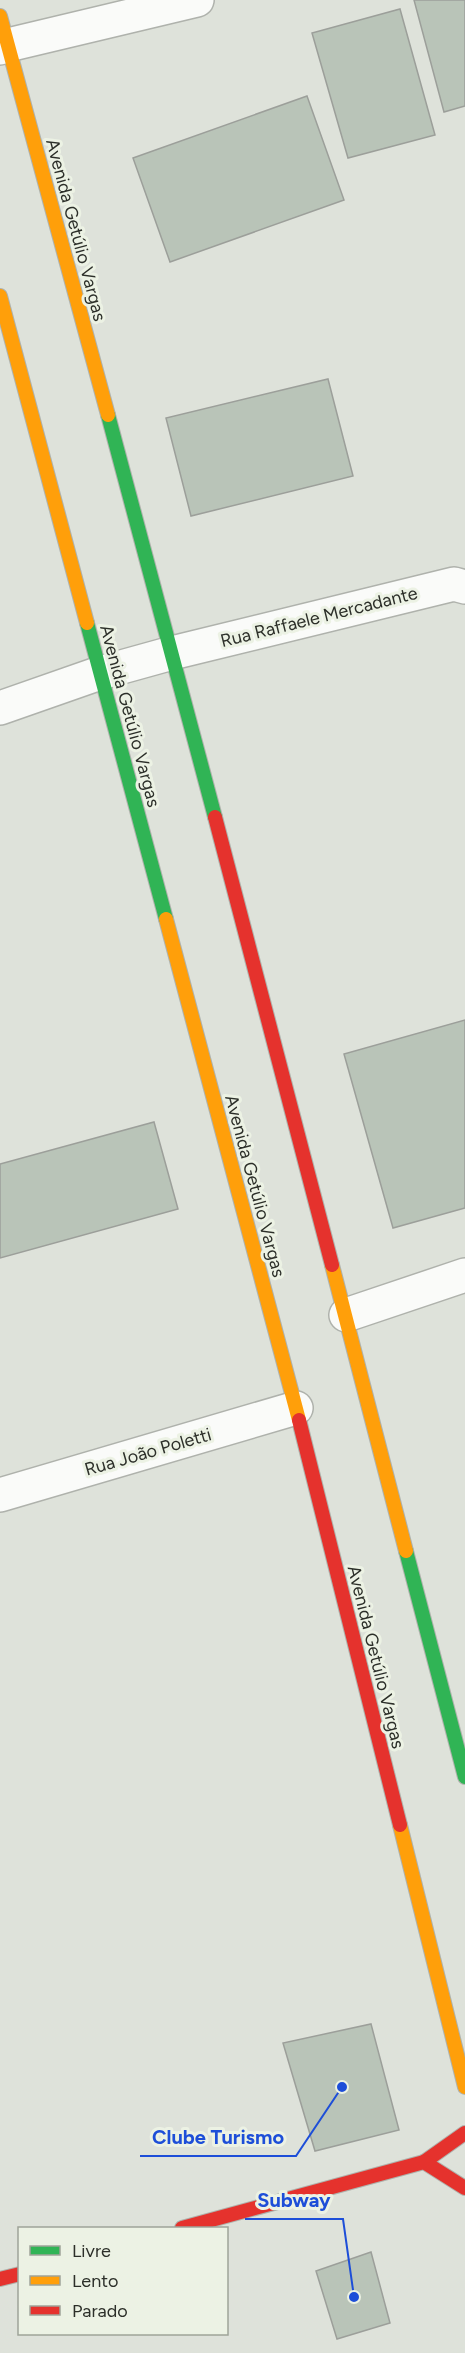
<svg xmlns="http://www.w3.org/2000/svg" width="465" height="2353" font-family="Figtree,sans-serif">
	<style>
		.building { fill: #b9c4b8; stroke: #9c9f9a; stroke-width: 1.5 }
		.lines { fill: none; stroke-linecap: round; stroke-linejoin: round }
		.street-casing { stroke: #afb2ac; stroke-width: 36 }
		.fast-casing { stroke: #afb2ac; stroke-width: 16 }
		.slow-casing { stroke: #afb2ac; stroke-width: 16 }
		.jam-casing { stroke: #afb2ac; stroke-width: 16 }
		.street { stroke: #fafbf9; stroke-width: 33 }
		.fast { stroke: #30b455; stroke-width: 14 }
		.slow { stroke: #ff9f0a; stroke-width: 14 }
		.jam { stroke: #e5322d; stroke-width: 14 }
		.labels { text-anchor: middle; dominant-baseline: central; stroke-width: 6; stroke-linejoin: round; paint-order: stroke }
		.street-label { font-size: 18px; fill: #2c2f29; stroke: #ecf2e4 }
		.leader { fill: none; stroke: #1d4ed8; stroke-width: 2 }
		.callout-dot { fill: #1d4ed8; stroke: #ecf2e4; stroke-width: 2 }
		.callout-label { font-size: 20px; text-anchor: middle; font-weight: bold; fill: #1d4ed8; stroke: #ecf2e4; stroke-width: 6; stroke-linejoin: round; paint-order: stroke }
	</style>
	<rect width="100%" height="100%" fill="#dee2da"/>
	<!-- building -->
	<g class="building">
		<path d="M414 0H465V106L444 112Z"/>
		<path d="M400 9 435 135 348 158 312 33Z"/>
		<path d="M307 96 344 200 170 262 133 158Z"/>
		<path d="M328 379 353 476 191 516 166 418Z"/>
		<path d="M465 1020V1208L393 1228 344 1054Z"/>
		<path d="M154 1122 178 1209 0 1258V1164Z"/>
		<path d="M371 2024 399 2130 315 2151 283 2043Z"/>
		<path d="M371 2252 390 2323 337 2339 316 2271Z"/>
	</g>
	<g class="lines">
		<!-- street casing -->
		<g class="street-casing">
			<g id="street">
				<path d="M0 48 8 45 197 0"/>
				<path d="M0 708 100 673 172 653 454 584 465 587"/>
				<path d="M346 1315 465 1275"/>
				<path d="M0 1495 296 1408"/>
			</g>
		</g>
		<!-- fast casing -->
		<g class="fast-casing">
			<g id="fast">
				<path d="M108 415 215 817"/>
				<path d="M87 623 166 919"/>
				<path d="M406 1551 465 1777"/>
			</g>
		</g>
		<!-- slow casing -->
		<g class="slow-casing">
			<g id="slow">
				<path d="M0 16 108 415"/>
				<path d="M0 296 87 623"/>
				<path d="M166 919 299 1420"/>
				<path d="M332 1265 406 1551"/>
				<path d="M400 1825 465 2087"/>
			</g>
		</g>
		<!-- jam casing -->
		<g class="jam-casing">
			<g id="jam">
				<path d="M215 817 332 1265"/>
				<path d="M299 1420 400 1825"/>
				<path d="M424 2162 465 2133"/>
				<path d="M182 2228 424 2162 465 2188"/>
				<path d="M0 2279 20 2274"/>
			</g>
		</g>
		<!-- street -->
		<use href="#street" class="street"/>
		<!-- fast -->
		<use href="#fast" class="fast"/>
		<!-- slow -->
		<use href="#slow" class="slow"/>
		<!-- jam -->
		<use href="#jam" class="jam"/>
	</g>
	<g class="labels">
		<!-- street labels -->
		<g class="street-label">
			<text transform="translate(76 230) rotate(75)">Avenida Getúlio Vargas</text>
			<text transform="translate(319 617) rotate(-14)">Rua Raffaele Mercadante</text>
			<text transform="translate(130 716) rotate(75)">Avenida Getúlio Vargas</text>
			<text transform="translate(255 1186) rotate(75)">Avenida Getúlio Vargas</text>
			<text transform="translate(148 1452) rotate(-16)">Rua João Poletti</text>
			<text transform="translate(376 1657) rotate(76)">Avenida Getúlio Vargas</text>
		</g>
	</g>
	<!-- callouts -->
	<path class="leader" d="M342 2087L296 2156H140M354 2297L343 2219H245"/>
	<g class="callout-dot">
		<circle cx="342" cy="2087" r="6"/>
		<circle cx="354" cy="2297" r="6"/>
	</g>
	<g class="callout-label">
		<text x="218" y="2144">Clube Turismo</text>
		<text x="294" y="2207">Subway</text>
	</g>
	<!-- legend -->
	<rect x="18" y="2227" width="210" height="108" fill="#ecf2e4" stroke="#9fa499" stroke-width="1.5"/>
	<rect x="30" y="2246" width="30" height="9" fill="#30b455" stroke="#9fa499" stroke-width="1.5"/>
	<text x="72" y="2257" font-size="18" fill="#2c2f29">Livre</text>
	<rect x="30" y="2276" width="30" height="9" fill="#ff9f0a" stroke="#9fa499" stroke-width="1.5"/>
	<text x="72" y="2287" font-size="18" fill="#2c2f29">Lento</text>
	<rect x="30" y="2306" width="30" height="9" fill="#e5322d" stroke="#9fa499" stroke-width="1.5"/>
	<text x="72" y="2317" font-size="18" fill="#2c2f29">Parado</text>
</svg>
